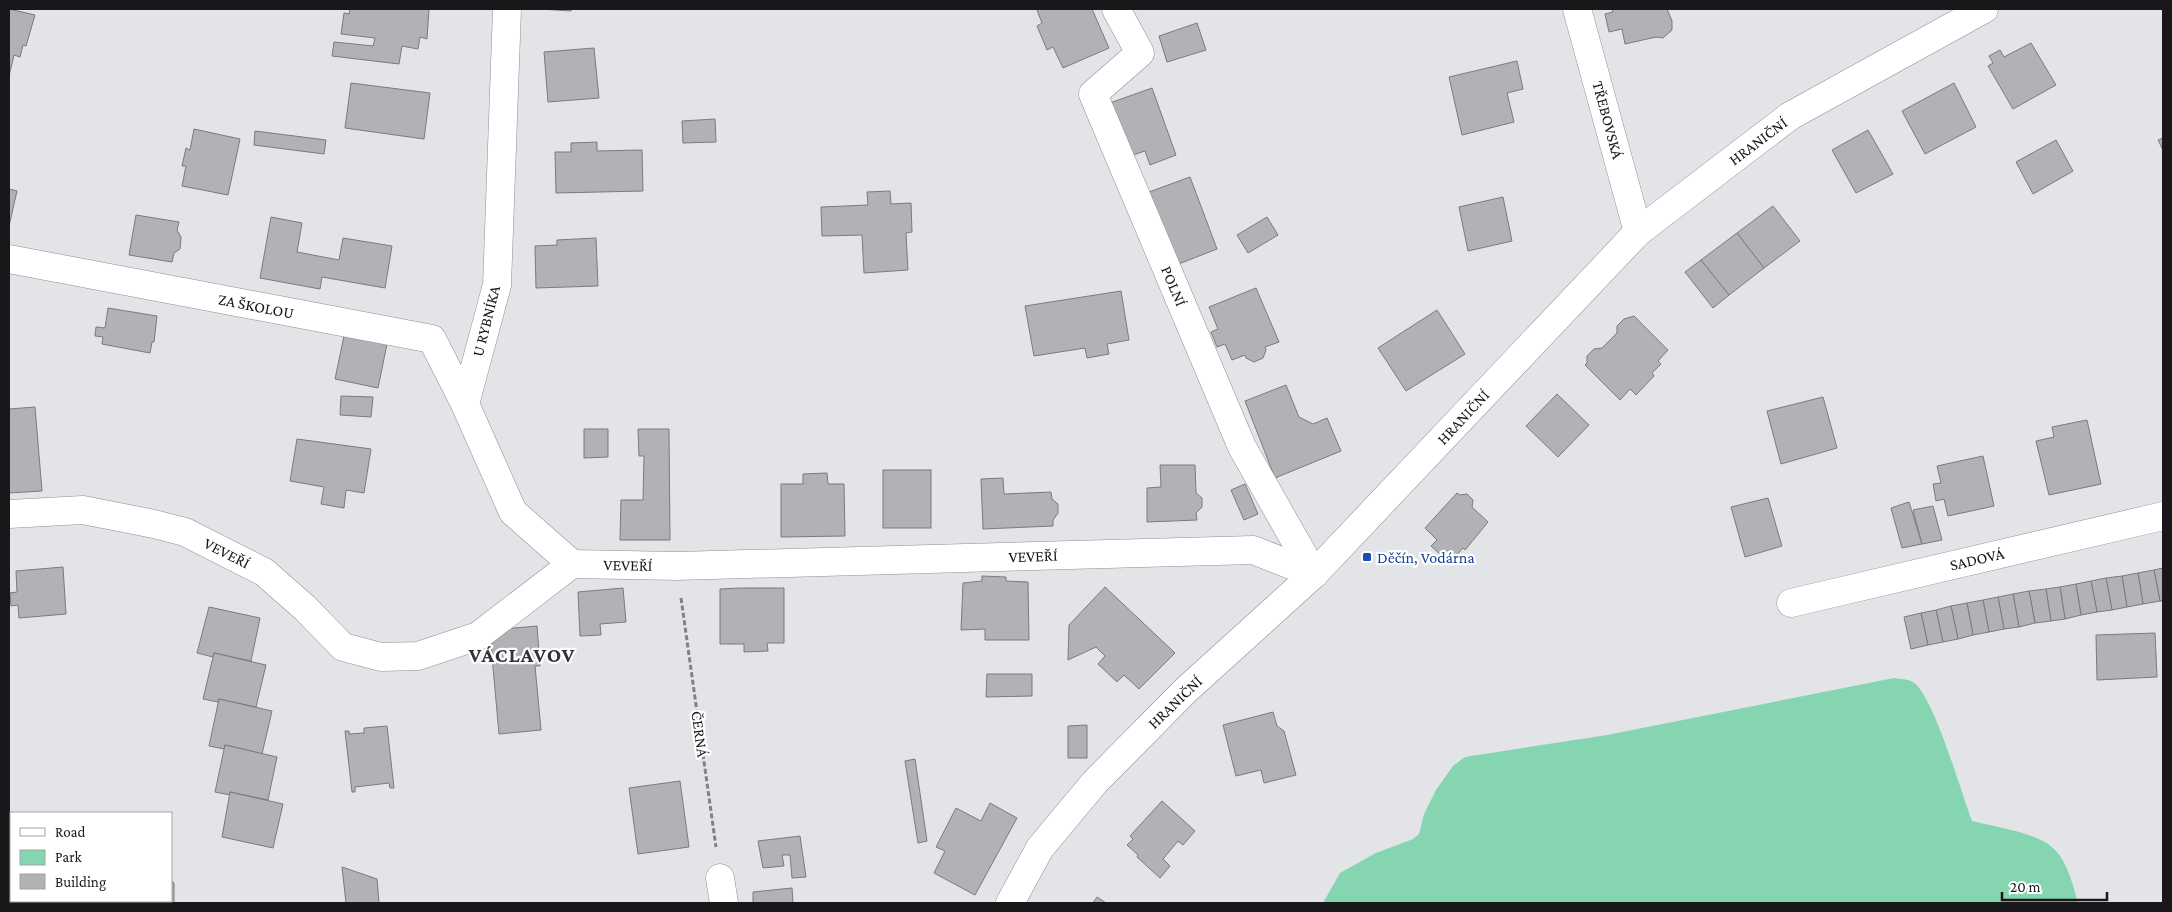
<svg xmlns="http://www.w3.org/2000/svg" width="2172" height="912" font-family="'Crimson Pro',serif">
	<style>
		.green { fill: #85d5b1 }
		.building { fill: #b2b1b5; stroke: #7b7a7d }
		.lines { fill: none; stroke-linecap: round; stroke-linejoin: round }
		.street-casing { stroke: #8d8f92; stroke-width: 29 }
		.path { stroke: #818285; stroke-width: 3; stroke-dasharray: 5 2.5; stroke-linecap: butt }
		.street { stroke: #fff; stroke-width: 28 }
		.transit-dot { fill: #1a4fb4; stroke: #fff; stroke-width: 2 }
		.labels { text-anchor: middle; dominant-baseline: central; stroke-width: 4.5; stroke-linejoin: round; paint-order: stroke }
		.street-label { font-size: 16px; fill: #18181a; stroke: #fff }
		.transit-label { font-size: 16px; fill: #164399; stroke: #fff; text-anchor: start }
		.district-label { font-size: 21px; font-weight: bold; letter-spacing: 1px; fill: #323336; stroke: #fff }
	</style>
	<rect width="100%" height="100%" fill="#e2e4e8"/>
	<!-- green -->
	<path class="green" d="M1894 678C1900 679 1908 679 1913 682 1933 694 1962 795 1972 821 1995 827 2040 833 2055 850 2068 863 2073 886 2078 903H1323L1340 873 1376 853 1413 839 1419 834 1424 814 1436 790 1453 766 1465 757 1607 735Z"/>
	<!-- building -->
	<g class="building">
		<path d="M9 9 35 15 26 46 23 45 20 57 14 55 9 76Z"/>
		<path d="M350 9H429L427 39 420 37 418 49 402 46 399 64 332 56 334 42 373 46 375 38 341 34 344 13 349 14Z"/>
		<path d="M540 9H571V11Z"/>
		<path d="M1039 9H1092L1109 48 1063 68 1053 47 1047 50 1037 26 1042 23 1037 10Z"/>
		<path d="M1612 9H1667L1672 21V30L1663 38 1656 37 1625 44 1622 29 1609 32 1605 14 1613 12Z"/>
		<path d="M1197 23 1206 50 1167 62 1159 36Z"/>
		<path d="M2031 43 2056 85 2013 109 1988 66 1993 63 1989 56 2000 50 2004 57Z"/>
		<path d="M594 48 599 98 548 102 544 52Z"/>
		<path d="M1517 61 1523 89 1507 93 1514 122 1462 135 1449 77Z"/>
		<path d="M351 83 430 93 424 139 345 128Z"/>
		<path d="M1954 83 1976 127 1925 154 1902 111Z"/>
		<path d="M1152 88 1176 155 1150 165 1145 151 1130 156 1110 103Z"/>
		<path d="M715 119 716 142 683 143 682 121Z"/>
		<path d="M194 129 240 139 228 195 182 186 186 166H182L186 148 190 150Z"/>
		<path d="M1868 130 1893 174 1856 193 1832 150Z"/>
		<path d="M255 131 326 140 324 154 254 145Z"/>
		<path d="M2163 138V150L2158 140Z"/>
		<path d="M2056 140 2073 171 2033 194 2016 162Z"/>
		<path d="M597 142V151L642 150 643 191 556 193 555 152H571V143Z"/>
		<path d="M1190 177 1217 249 1176 265 1149 192Z"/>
		<path d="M9 189 17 191 9 226Z"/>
		<path d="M890 191 891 204 911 203 912 232 906 233 908 270 864 273 862 235 822 236 821 207 868 205 867 192Z"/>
		<path d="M1503 197 1512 241 1468 251 1459 207Z"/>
		<path d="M1773 206 1800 241 1764 268 1737 233Z"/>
		<path d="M136 215 179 222 177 230 181 237 180 249 174 253 172 262 129 255Z"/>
		<path d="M271 217 302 223 297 252 339 260 343 238 392 246 385 288 322 277 320 289 260 278Z"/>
		<path d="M1267 217 1278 235 1248 253 1237 235Z"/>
		<path d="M1737 233 1764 268 1729 295 1701 260Z"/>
		<path d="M596 238 598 286 536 288 535 246 557 245V240Z"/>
		<path d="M1701 260 1729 295 1713 308 1685 272Z"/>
		<path d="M1256 288 1279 342 1265 347 1266 350 1263 358 1254 362 1246 358 1245 355 1232 360 1225 344 1217 347 1211 332 1218 329 1209 307Z"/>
		<path d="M1121 291 1129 340 1107 344 1109 354 1087 358 1085 348 1034 356 1025 306Z"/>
		<path d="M108 308 157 316 154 342H152L150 353 102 344 103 337 95 336 96 327 105 328Z"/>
		<path d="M1437 310 1465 354 1406 391 1378 348Z"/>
		<path d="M1634 316 1668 350 1658 361 1661 364 1652 373 1654 376 1636 395 1630 389 1620 400 1585 365 1587 363V356L1594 349 1602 348 1617 333V326L1624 319Z"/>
		<path d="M344 336 387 344 378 388 335 379Z"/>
		<path d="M1286 385 1299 417 1313 424 1327 418 1341 451 1275 478 1245 401Z"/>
		<path d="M1557 394 1589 425 1558 457 1526 426Z"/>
		<path d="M341 396 373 397 371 417 340 415Z"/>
		<path d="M1823 397 1837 448 1781 464 1767 411Z"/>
		<path d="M35 407 42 491 9 493V409Z"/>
		<path d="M2087 420 2101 484 2049 495 2036 441 2054 437 2052 427Z"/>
		<path d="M584 429H608V457L584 458Z"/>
		<path d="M638 429H669L670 540H620L621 500H643L644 456H639Z"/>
		<path d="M297 439 371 449 364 493 346 490 344 508 321 504 324 487 290 481Z"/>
		<path d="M1983 456 1994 506 1948 516 1944 499 1936 501 1933 484 1941 483 1937 466Z"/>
		<path d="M1160 465H1195L1196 493 1202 498V507L1196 513 1197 520 1147 522V488L1161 487Z"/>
		<rect x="883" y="470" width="48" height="58"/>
		<path d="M827 473 828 484H844L845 536 781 537V484H803V474Z"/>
		<path d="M1003 478 1004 494 1051 492 1052 499 1058 504V513L1053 520V526L983 529 981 479Z"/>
		<path d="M1245 484 1258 514 1244 520 1231 490Z"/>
		<path d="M1457 493 1460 495 1467 494 1473 500 1472 507 1488 522 1465 550 1463 548 1455 557 1448 550 1442 556 1431 546 1437 540 1425 528Z"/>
		<path d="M1768 498 1782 546 1745 557 1731 507Z"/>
		<path d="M1909 502 1922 544 1902 548 1891 508Z"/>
		<path d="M1933 506 1942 540 1922 544 1913 510Z"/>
		<path d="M63 567 66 614 19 618 18 605 11 606 10 593 17 592 16 571Z"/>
		<path d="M2163 568V601H2160L2154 570Z"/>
		<path d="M2154 570 2160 601 2143 604 2138 573Z"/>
		<path d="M2138 573 2143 604 2127 607 2122 576Z"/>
		<path d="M982 576 1006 577V581L1028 582 1029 640H985V629L961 630 963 583 982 581Z"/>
		<path d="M2122 576 2127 607 2112 610 2106 578Z"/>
		<path d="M2106 578 2112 610 2097 612 2091 581Z"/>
		<path d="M2091 581 2097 612 2081 615 2076 584Z"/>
		<path d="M2076 584 2081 615 2065 619 2060 587Z"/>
		<path d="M1105 587 1175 653 1139 689 1124 675 1117 682 1098 664 1105 656 1096 647 1068 660 1069 625Z"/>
		<path d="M2060 587 2065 619 2051 621 2046 589Z"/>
		<path d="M623 588 626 622 600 624 601 635 580 636 578 592Z"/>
		<path d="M740 588H784V643H767L768 651 744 652V644H720V589Z"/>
		<path d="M2046 589 2051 621 2035 623 2029 591Z"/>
		<path d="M2029 591 2035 623 2019 627 2013 594Z"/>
		<path d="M2013 594 2019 627 2004 629 1998 597Z"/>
		<path d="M1998 597 2004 629 1989 632 1983 600Z"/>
		<path d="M1983 600 1989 632 1973 635 1967 603Z"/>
		<path d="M1967 603 1973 635 1958 639 1951 606Z"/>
		<path d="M1951 606 1958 639 1943 642 1936 610Z"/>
		<path d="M209 607 260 618 251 661 214 653 213 657 197 653Z"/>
		<path d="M1936 610 1943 642 1928 645 1921 613Z"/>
		<path d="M1921 613 1928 645 1911 649 1904 617Z"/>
		<path d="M537 626 540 666H535L541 730 499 734 491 645 503 629Z"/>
		<path d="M2155 633 2157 677 2097 680 2096 635Z"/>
		<path d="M214 653 266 665 256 707 219 699 218 702 203 699Z"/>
		<path d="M987 674H1032V696L986 697Z"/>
		<path d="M219 699 272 711 262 754 225 745 224 749 209 746Z"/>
		<path d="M1273 712 1277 726 1284 731 1296 775 1264 783 1261 770 1236 776 1223 725Z"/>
		<path d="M1087 725V758H1068V726Z"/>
		<path d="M387 726 394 788H390L389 783 355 787V792H352L345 731H349V734L364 733V728Z"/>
		<path d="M225 745 277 757 268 800 230 792V795L215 792Z"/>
		<path d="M915 759 927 841 918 843 905 761Z"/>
		<path d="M680 781 689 847 638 854 629 788Z"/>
		<path d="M230 792 283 804 273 848 222 837Z"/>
		<path d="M1162 801 1195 831 1183 845 1178 841 1163 859 1170 866 1160 878 1137 857 1138 855 1127 845 1133 839 1130 836Z"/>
		<path d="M990 803 1017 818 975 895 934 873 945 851 936 847 956 808 981 821Z"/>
		<path d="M800 836 806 877 792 878 790 855H782L784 866 763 868 758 841Z"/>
		<path d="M342 867 377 879 379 903H346Z"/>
		<path d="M171 880 174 883V903H135V901H171Z"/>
		<path d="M792 888 793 903H753V892Z"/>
		<path d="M1097 897 1106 903H1093Z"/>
	</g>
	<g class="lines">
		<!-- street casing -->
		<g class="street-casing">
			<g id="street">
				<path d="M507 9 497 285 465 404 513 512 572 564"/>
				<path d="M1116 9 1140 53 1093 94 1242 447 1314 574"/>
				<path d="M1577 9 1638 232"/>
				<path d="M9 259 432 339 465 404"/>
				<path d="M9 514 83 510 154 524 185 532 264 572 305 608 343 647 381 657 418 656 478 636 572 564 677 566 1253 550 1314 574"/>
				<path d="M1791 603 2163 516"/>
				<path d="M720 878 724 903"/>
				<path d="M1010 903 1040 848 1095 782 1186 690 1314 574 1638 232 1790 116 1984 9"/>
			</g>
		</g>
		<!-- path -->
		<path class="path" d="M681 598 716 847"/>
		<!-- street -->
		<use href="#street" class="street"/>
	</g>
	<!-- markers -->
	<rect class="transit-dot" x="1362" y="552" width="10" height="10" rx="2.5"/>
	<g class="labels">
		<!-- street labels -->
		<g class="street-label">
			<text transform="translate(1608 120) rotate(75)">TŘEBOVSKÁ</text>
			<text transform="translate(1758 141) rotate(-37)">HRANIČNÍ</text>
			<text transform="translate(1174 286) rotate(67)">POLNÍ</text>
			<text transform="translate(256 306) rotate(11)">ZA ŠKOLOU</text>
			<text transform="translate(486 321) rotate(-76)">U RYBNÍKA</text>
			<text transform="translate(1463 417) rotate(-47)">HRANIČNÍ</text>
			<text transform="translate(227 553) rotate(27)">VEVEŘÍ</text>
			<text transform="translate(1033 556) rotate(-2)">VEVEŘÍ</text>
			<text transform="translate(1977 559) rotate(-13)">SADOVÁ</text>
			<text transform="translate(628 565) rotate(1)">VEVEŘÍ</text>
			<text transform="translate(1175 702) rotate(-44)">HRANIČNÍ</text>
			<text transform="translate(700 734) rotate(82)">ČERNÁ</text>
		</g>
		<!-- transit labels -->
		<g class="transit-label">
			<text x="1377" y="557">Děčín, Vodárna</text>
		</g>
		<!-- district labels -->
		<g class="district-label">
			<text x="522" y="655">VÁCLAVOV</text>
		</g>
	</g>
	<!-- border -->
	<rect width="2172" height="912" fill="none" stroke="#18181a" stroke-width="20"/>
	<!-- legend -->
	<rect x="10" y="812" width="162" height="90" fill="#ffffff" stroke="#a3a3a3"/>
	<rect x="20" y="828" width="25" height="8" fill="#ffffff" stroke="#a3a3a3"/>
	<text x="55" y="837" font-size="15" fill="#18181a">Road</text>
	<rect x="20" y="850" width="25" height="15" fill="#85d5b1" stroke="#a3a3a3"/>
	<text x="55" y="862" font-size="15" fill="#18181a">Park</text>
	<rect x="20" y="874" width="25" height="15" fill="#b2b1b5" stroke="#a3a3a3"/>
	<text x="55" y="887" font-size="15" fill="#18181a">Building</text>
	<!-- scale -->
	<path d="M2002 892v8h105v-8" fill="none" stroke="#18181a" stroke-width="2.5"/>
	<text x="2010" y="892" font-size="15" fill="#18181a" stroke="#ffffff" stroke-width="4" paint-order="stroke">20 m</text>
</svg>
